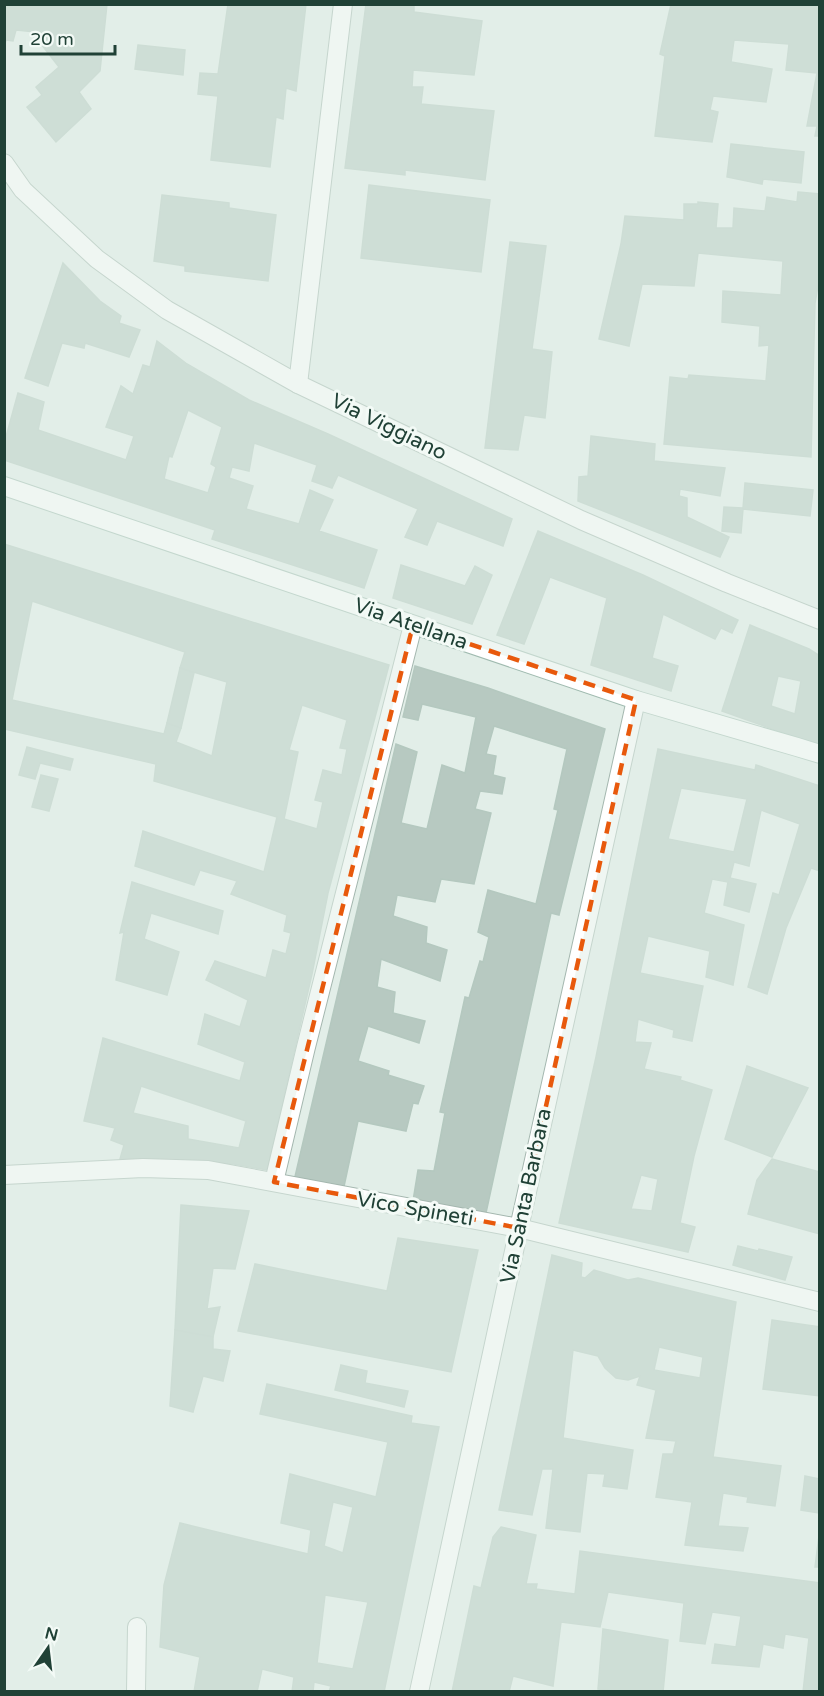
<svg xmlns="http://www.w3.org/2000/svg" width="824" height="1696" font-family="'Varela Round',sans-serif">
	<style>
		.building { fill: #b7c9c1; stroke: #b4c8bf; stroke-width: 1.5; fill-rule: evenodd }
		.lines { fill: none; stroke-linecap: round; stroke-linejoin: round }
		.minor-casing { stroke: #a4b7af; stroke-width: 20 }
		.secondary-casing { stroke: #a0bbb0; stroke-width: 20 }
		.minor { stroke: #fff; stroke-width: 18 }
		.secondary { stroke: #fff; stroke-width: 18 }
		.marked { fill: none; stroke: #e8590c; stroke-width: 4.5; stroke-dasharray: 12 8; stroke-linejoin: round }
		.labels { text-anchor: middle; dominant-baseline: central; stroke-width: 6; stroke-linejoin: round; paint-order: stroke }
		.street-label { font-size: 21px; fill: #204136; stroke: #f3faf6 }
	</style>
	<rect width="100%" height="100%" fill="#e2eee8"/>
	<!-- building -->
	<g class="building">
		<path d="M4 4H107L100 71 79 92 91 109 56 142 27 107 42 95 36 87 59 67 38 40 46 33 16 30 13 41 6 40 4 47Z"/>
		<path d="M228 4H306L296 91 286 88 283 119 276 117 270 167 211 160 218 96 198 94 200 73 218 74Z"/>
		<path d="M366 4H414V12L482 21 474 75 413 70 412 87H423L421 104 494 111 485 180 405 170V175L345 168Z"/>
		<path d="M671 4H820V136H815L817 126H807L817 73 786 70 789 44 734 40 731 62 772 69 766 102 713 96 710 110 718 112 712 142 655 136 665 56 660 54Z"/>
		<path d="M138 45 185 50 183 75 135 69Z"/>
		<path d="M731 144 804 152 801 183 763 179 762 184 727 177Z"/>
		<path d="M369 185 490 200 481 272 361 258Z"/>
		<path d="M798 192 820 194V275L815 303 811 457 664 444 670 377 688 379 689 375 766 381 769 345 759 346 760 326 722 322 723 291 781 295 783 261 698 253 694 286 642 284 629 346 599 339 621 244 625 216 684 220V204H698V202L718 204 716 228H733L734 208 765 211 767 197 797 202Z"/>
		<path d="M162 195 229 203V208L276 215 268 281 185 271V266L154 261Z"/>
		<path d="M510 242 546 246 532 349 552 352 545 418 524 415 518 450 485 448Z"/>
		<path d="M63 263 100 301 121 316 119 323 140 330 129 357 85 343 84 348 62 343 48 386 25 378Z"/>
		<path d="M157 341 187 364 249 400 328 434 512 519 503 546 437 521 427 545 405 537 418 509 338 475 332 488 312 481 317 465 254 443 249 471 232 467 229 478 253 486 246 509 299 524 310 490 333 500 319 531 377 550 364 588 212 539 215 530 4 460V444L18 393 44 402 38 430 126 460 134 436 106 427 121 386 133 394 143 365 150 367ZM188 410 222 427 211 464 216 467 208 493 164 479 169 456 172 457Z"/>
		<path d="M591 436 655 444 654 461 725 468 720 496 680 489 679 496 687 498V517L729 537 720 557 578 501 579 477 588 476Z"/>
		<path d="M745 483 813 490 810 516 743 509 741 533 722 531 724 507 743 508Z"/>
		<path d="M538 531 643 575 738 620 732 633 721 628 715 639 663 614 652 658 678 666 671 691 591 665 607 598 550 577 524 644 497 635Z"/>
		<path d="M4 544 389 665 328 893 312 974 267 1170 234 1164 120 1159 124 1145 111 1140 115 1128 84 1121 103 1038 240 1081 245 1062 198 1044 205 1014 240 1027 248 1000 206 980 215 961 266 978 273 950 286 954 291 933 284 931 287 915 231 894 237 881 200 870 194 885 135 866 143 831 264 872 277 817 154 781 156 764 4 729ZM32 601 185 652 180 668 227 682 212 756 176 742 181 728 167 723 164 734 12 700ZM302 705 347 720 340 748 347 749 342 775 323 770 315 800 323 802 317 829 284 819 298 752 289 750ZM141 1086 246 1121 239 1148 188 1139V1126L133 1113Z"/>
		<path d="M401 565 465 586 475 566 492 575 472 624 393 598Z"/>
		<path d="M750 625 809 649 820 656V746L722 711ZM778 676 801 681 795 714 771 706Z"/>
		<path d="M415 666 488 688 605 729 559 915 551 913 486 1213 413 1201 418 1170 434 1171 445 1113 440 1112 465 997 469 998 480 961 483 962 489 937 478 932 488 890 536 904 558 810 554 809 567 749 494 726 486 754 496 756 493 775 505 778 502 794 480 791 475 809 491 813 474 884 441 879 435 902 397 895 393 916 427 927 426 943 447 950 440 981 381 959 377 987 395 992 393 1013 425 1021 419 1043 368 1026 358 1061 389 1071 388 1075 424 1086 418 1104 413 1103 406 1131 358 1121 343 1191 294 1181 396 744 417 752 401 823 427 829 442 765 465 773 476 717 422 704 418 720 403 717Z"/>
		<path d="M180 668 194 673 181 728 167 723Z"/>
		<path d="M27 747 73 759 70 770 40 763 35 779 19 775Z"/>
		<path d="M658 749 755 770 756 765 820 786V871L811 868 786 928 767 994 748 987 773 893 779 895 800 824 761 810 749 866 734 862 730 878 756 884 749 912 724 905 728 882 712 879 704 913 744 925 733 985 706 977 710 951 648 936 640 973 703 986 692 1041 673 1037 674 1030 638 1019 635 1042 651 1043 644 1069 681 1077 680 1080 712 1090 694 1156 680 1223 695 1227 688 1252 559 1223 596 1057ZM681 788 747 799 734 852 668 839ZM641 1175 658 1179 652 1211 631 1209Z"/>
		<path d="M41 775 58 779 49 811 32 807Z"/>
		<path d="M132 882 223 911 218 934 151 913 144 939 179 952 167 995 116 980 124 932 120 933Z"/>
		<path d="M747 1066 808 1088 772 1157 725 1139Z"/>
		<path d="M772 1159 820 1172V1234L748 1214 757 1180Z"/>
		<path d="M181 1205 249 1211 235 1269 213 1268 207 1309 220 1307 213 1337 175 1330Z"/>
		<path d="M398 1238 478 1250 451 1372 238 1331 255 1264 387 1291Z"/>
		<path d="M738 1246 758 1251 759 1249 792 1257 785 1280 733 1265Z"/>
		<path d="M552 1255 582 1263 581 1277 585 1278 594 1270 628 1280 638 1278 736 1302 713 1457 781 1466 775 1506 747 1502 748 1497 723 1493 718 1526 748 1528 743 1551 685 1545 692 1502 656 1497 663 1454H673L676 1441 646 1438 656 1390 637 1385 640 1376 628 1380 616 1378 605 1368 598 1356 573 1350 563 1438 633 1450 627 1489 603 1486 605 1474 587 1473 580 1532 546 1528 553 1469H542L532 1515 499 1510ZM659 1347 703 1357 700 1378 654 1370Z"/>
		<path d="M772 1320 820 1327V1396L763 1389Z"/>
		<path d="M175 1330 213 1337V1349L230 1351 223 1381 203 1376 193 1412 170 1406Z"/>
		<path d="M341 1365 367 1371 365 1383 408 1391 404 1407 335 1390Z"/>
		<path d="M267 1384 412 1416 411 1423 439 1427 384 1692H329L331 1686 314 1682 313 1692H292L294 1677 262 1669 257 1692H194L200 1657 160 1647 164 1585 180 1523 308 1554 311 1530 281 1523 290 1474 376 1497 388 1442 260 1414ZM333 1502 353 1507 343 1553 324 1546ZM325 1595 368 1602 353 1669 317 1663Z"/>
		<path d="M805 1476 820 1479V1513L801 1510Z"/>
		<path d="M501 1527 536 1535 526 1584H537L536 1589 575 1594 580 1551 820 1583V1692H803L809 1638 785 1634 783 1648 763 1644 759 1667 712 1663 715 1644 736 1647 741 1616 712 1612 705 1644 680 1641 684 1603 608 1592 600 1627 561 1622 553 1686 513 1676 509 1692H452L474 1586 481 1588 493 1537Z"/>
		<path d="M820 1528V1567H815Z"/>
		<path d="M603 1629 668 1640 663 1692H625L598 1689Z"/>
	</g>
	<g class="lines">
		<!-- minor casing -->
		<g class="minor-casing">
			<g id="minor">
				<path d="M4 163 23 190 97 259 167 310 298 384 581 520 727 583 820 620"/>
				<path d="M298 384 343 4"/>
				<path d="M4 1175 143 1168 208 1170 519 1228 820 1302"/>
				<path d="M274 1182 306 1047 413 625"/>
				<path d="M136 1692 137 1627"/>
				<path d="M419 1692 519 1228 636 700"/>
			</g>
		</g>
		<!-- secondary casing -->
		<g class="secondary-casing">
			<path id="secondary" d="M4 486 636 700 797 747 820 754"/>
		</g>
		<!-- minor -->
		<use href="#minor" class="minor"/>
		<!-- secondary -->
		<use href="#secondary" class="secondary"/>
	</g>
	<!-- marked area -->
	<path d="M0 0H824V1696H0ZM413 625 636 700 519 1228 274 1182Z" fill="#e2eee8" fill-opacity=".55" fill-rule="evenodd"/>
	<path class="marked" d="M413 625 636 700 519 1228 274 1182Z"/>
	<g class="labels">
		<!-- street labels -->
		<g class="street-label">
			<text transform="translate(389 427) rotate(26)">Via Viggiano</text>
			<text transform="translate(411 624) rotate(19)">Via Atellana</text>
			<text transform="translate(526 1196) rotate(-78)">Via Santa Barbara</text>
			<text transform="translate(415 1209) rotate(10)">Vico Spineti</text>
		</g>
	</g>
	<!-- border -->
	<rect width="824" height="1696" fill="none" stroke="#204136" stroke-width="12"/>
	<!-- north arrow -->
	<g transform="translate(48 1648) rotate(14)" stroke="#f3faf6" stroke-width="4.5" paint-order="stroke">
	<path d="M0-4.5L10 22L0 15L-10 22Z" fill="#204136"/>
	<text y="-9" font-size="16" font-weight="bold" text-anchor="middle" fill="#204136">N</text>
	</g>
	<!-- scale -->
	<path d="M21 45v9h94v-9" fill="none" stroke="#204136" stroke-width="3"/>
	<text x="30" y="45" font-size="18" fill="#204136" stroke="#f3faf6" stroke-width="4.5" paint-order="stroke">20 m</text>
</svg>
